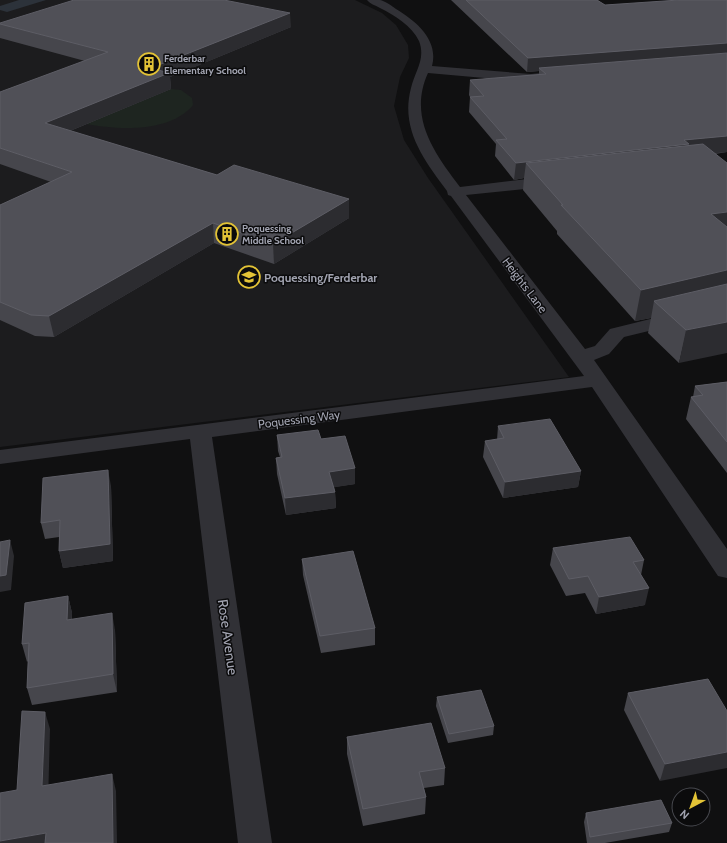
<svg xmlns="http://www.w3.org/2000/svg" width="727" height="843" font-family="Cabin,sans-serif">
	<style>
		.built { fill: #1c1c1e }
		.green { fill: #1e2520 }
		.water { fill: #2c323a }
		.lines { fill: none; stroke-linecap: round; stroke-linejoin: round }
		.minor { fill: #313136; fill-rule: evenodd }
		.wall { fill: #46464c }
		.shaded-wall { fill: #2c2c30 }
		.building { fill: #505057; stroke: #5d5d65 }
		.labels { text-anchor: middle; dominant-baseline: central; stroke-width: 3; stroke-linejoin: round; paint-order: stroke }
		.far-poi-label { font-size: 10px; font-weight: bold; fill: #a2a4b1; stroke: #0b0b0c; text-anchor: start }
		.poi-label { font-size: 12px; font-weight: bold; fill: #a2a4b1; stroke: #0b0b0c; text-anchor: start }
		.street-label { font-size: 12px; fill: #a2a4b1; stroke: #0b0b0c }
		.near-street-label { font-size: 14px; fill: #a2a4b1; stroke: #0b0b0c }
	</style>
	<rect width="100%" height="100%" fill="#101011"/>
	<!-- built -->
	<path class="built" d="M0 0H355L382 13 396 25 408 45 409 58 400 77 394 106 404 140 428 178 569 377 0 447Z"/>
	<!-- green -->
	<path class="green" d="M171 89 181 90 192 98 193 105C170 133 118 130 86 124Z"/>
	<!-- water -->
	<path class="water" d="M19 0H46L7 12 0 10V6Z"/>
	<g class="lines">
		<!-- minor -->
		<path class="minor" d="M367 0C371 0 376 0 380 0 385 1 392 6 396 9 416 21 439 40 432 66L531 74 550 72 554 73 556 76 554 79 531 82 428 73C408 117 434 153 460 187L553 176 558 178 561 181 558 184 553 186 466 195 585 349 595 346 610 329 727 300V312L624 337 609 354 594 360 727 549V578L718 576 592 387 212 437 272 843H238L190 439 0 464V450L584 376 451 196 448 195 447 191C424 160 400 129 411 88 415 71 426 59 419 41 412 26 394 15 380 8 375 5 370 4 367 0Z"/>
	</g>
	<!-- wall -->
	<g class="wall">
		<path d="M451 0H597L605 5 727 0V152L715 154 727 163 679 363 648 333 651 318 635 321 557 234V231L523 190 524 178 514 180 495 156 496 144 469 112 470 97 469 95 470 80 539 75V71L527 72Z"/>
		<path d="M0 23 291 27 170 77 171 89 70 131 217 175 349 199V218L274 264 214 243 54 337 35 336 0 320V205L51 182 0 164V92L85 61 0 38Z"/>
		<path d="M727 382V473L686 419 691 397H693L695 386Z"/>
		<path d="M498 426 581 471 578 487 503 498 483 457 485 441 497 440Z"/>
		<path d="M277 435 321 439 355 468V484L334 487 335 492 336 508 286 515 277 474 276 458 280 457 278 451Z"/>
		<path d="M111 486 113 561 63 568 59 551V537L45 539 41 523Z"/>
		<path d="M553 548 644 560 641 575 645 605 596 614 585 593 566 596 550 565Z"/>
		<path d="M302 559 375 628V645L321 653 303 575Z"/>
		<path d="M68 596 72 613V619L115 630 117 692 32 705 27 688 28 661 27 662 22 644Z"/>
		<path d="M708 679 660 781 624 710 628 693Z"/>
		<path d="M437 697 494 726 493 735 448 743 436 706Z"/>
		<path d="M347 737 445 768 444 785 424 788 426 797 425 814 363 826 347 754Z"/>
		<path d="M586 813 672 823 669 832 605 843H587L584 822Z"/>
	</g>
	<!-- shaded-wall -->
	<g class="shaded-wall">
		<path d="M290 13 291 27 170 77 171 89 48 140 45 123 151 68Z"/>
		<path d="M727 43V56L539 68V71L527 72 528 58Z"/>
		<path d="M727 136V152L687 156 526 163 524 178 514 180 516 163 684 140Z"/>
		<path d="M349 199V218L274 264 273 244Z"/>
		<path d="M727 212V240L711 214Z"/>
		<path d="M213 223 214 243 54 337 49 316Z"/>
		<path d="M727 270V299L654 301 651 318 635 321 641 290Z"/>
		<path d="M727 322V353L679 363 686 330Z"/>
		<path d="M355 468V484L330 488 329 472Z"/>
		<path d="M108 470 111 486 113 561 63 568 59 551Z"/>
		<path d="M581 471 578 487 503 498 505 482Z"/>
		<path d="M335 492 336 508 286 515 285 498Z"/>
		<path d="M10 540 14 556 11 590 0 592V576Z"/>
		<path d="M649 588 645 605 596 614 599 597Z"/>
		<path d="M68 596 72 613 71 637 67 620Z"/>
		<path d="M112 613 115 630 117 692 113 674Z"/>
		<path d="M45 712 50 729 48 803 42 786Z"/>
		<path d="M727 752V768L660 781 665 764Z"/>
		<path d="M112 774 116 791 117 843H113Z"/>
		<path d="M46 833 49 843H0V841Z"/>
	</g>
	<!-- building -->
	<g class="building">
		<path d="M74 0H224L290 13 151 68 169 73 45 123 217 175 234 165 349 199 273 244 213 223 49 316 31 315 0 302V205L72 172 0 148V92L108 52 0 24V23Z"/>
		<path d="M466 0H597L605 5 679 0H727V43L528 58Z"/>
		<path d="M727 53V136L684 140 689 144 516 163 496 140 507 139 470 97 484 96 470 80 546 74 539 68Z"/>
		<path d="M703 144 727 163V212L711 214 727 227V270L641 290 561 205H563L526 163Z"/>
		<path d="M727 284V322L686 330 654 301Z"/>
		<path d="M727 382V442L691 397 703 395 695 386Z"/>
		<path d="M550 419 581 471 505 482 485 441 504 438 498 426Z"/>
		<path d="M318 430 321 439 345 436 355 468 329 472 335 492 285 498 276 458 282 457 277 435Z"/>
		<path d="M108 470 110 544 59 551 60 520 41 523 43 478Z"/>
		<path d="M630 537 644 560 633 562 649 588 599 597 588 576 569 579 553 548Z"/>
		<path d="M10 540 6 575 0 576V542Z"/>
		<path d="M353 551 375 628 320 636 302 559Z"/>
		<path d="M68 596 67 620 112 613 113 674 27 688 29 643 22 644 25 603Z"/>
		<path d="M708 679 727 711V752L665 764 628 693Z"/>
		<path d="M481 690 494 726 449 734 437 697Z"/>
		<path d="M22 711 45 712 42 786 112 774 113 843H45L46 833 0 841V793L17 790Z"/>
		<path d="M431 723 445 768 419 772 426 797 363 809 347 737Z"/>
		<path d="M661 800 672 823 590 837 586 813Z"/>
	</g>
	<!-- icons -->
	<defs>
		<g id="building-ring" transform="scale(1.15)"><circle r="9.5" fill="#0b0b0c" stroke="#e3c336" stroke-width="1.5"/><path d="M-4-6H4V6H1V3H-1V6H-4ZM-2.5-4.3h1.7v1.8h-1.7ZM.8-4.3h1.7v1.8H.8ZM-2.5-1h1.7V.8h-1.7ZM.8-1h1.7V.8H.8Z" fill="#e3c336"/></g>
		<g id="school-ring" transform="scale(1.15)"><circle r="9.5" fill="#0b0b0c" stroke="#e3c336" stroke-width="1.5"/><path d="M0-5L7-2L0 1L-7-2ZM-4 1L0 2.5L4 1V4Q0 6-4 4Z" fill="#e3c336"/></g>
	</defs>
	<g fill-rule="evenodd">
		<use href="#building-ring" x="149" y="64"/>
		<use href="#building-ring" x="227" y="234"/>
		<use href="#school-ring" x="249" y="277"/>
	</g>
	<g class="labels">
		<!-- far-poi labels -->
		<g class="far-poi-label">
			<text x="164" y="58">Ferderbar<tspan x="164" dy="12">Elementary School</tspan></text>
			<text x="242" y="228">Poquessing<tspan x="242" dy="12">Middle School</tspan></text>
		</g>
		<!-- poi labels -->
		<g class="poi-label">
			<text x="264" y="277">Poquessing/Ferderbar</text>
		</g>
		<!-- street labels -->
		<g class="street-label">
			<text transform="translate(525 285) rotate(53)">Heights Lane</text>
			<text transform="translate(299 419) rotate(-7)">Poquessing Way</text>
		</g>
		<!-- near-street labels -->
		<g class="near-street-label">
			<text transform="translate(228 637) rotate(82)">Rose Avenue</text>
		</g>
	</g>
	<!-- north arrow -->
	<g transform="translate(691 807) rotate(221)"><circle r="19" fill="#0b0b0c" stroke="#47484e"/>
	<path d="M0-3L7 15L0 10L-7 15Z" fill="#e3c336"/>
	<text y="-6" font-size="11" font-weight="bold" text-anchor="middle" fill="#a2a4b1">N</text>
	</g>
</svg>
